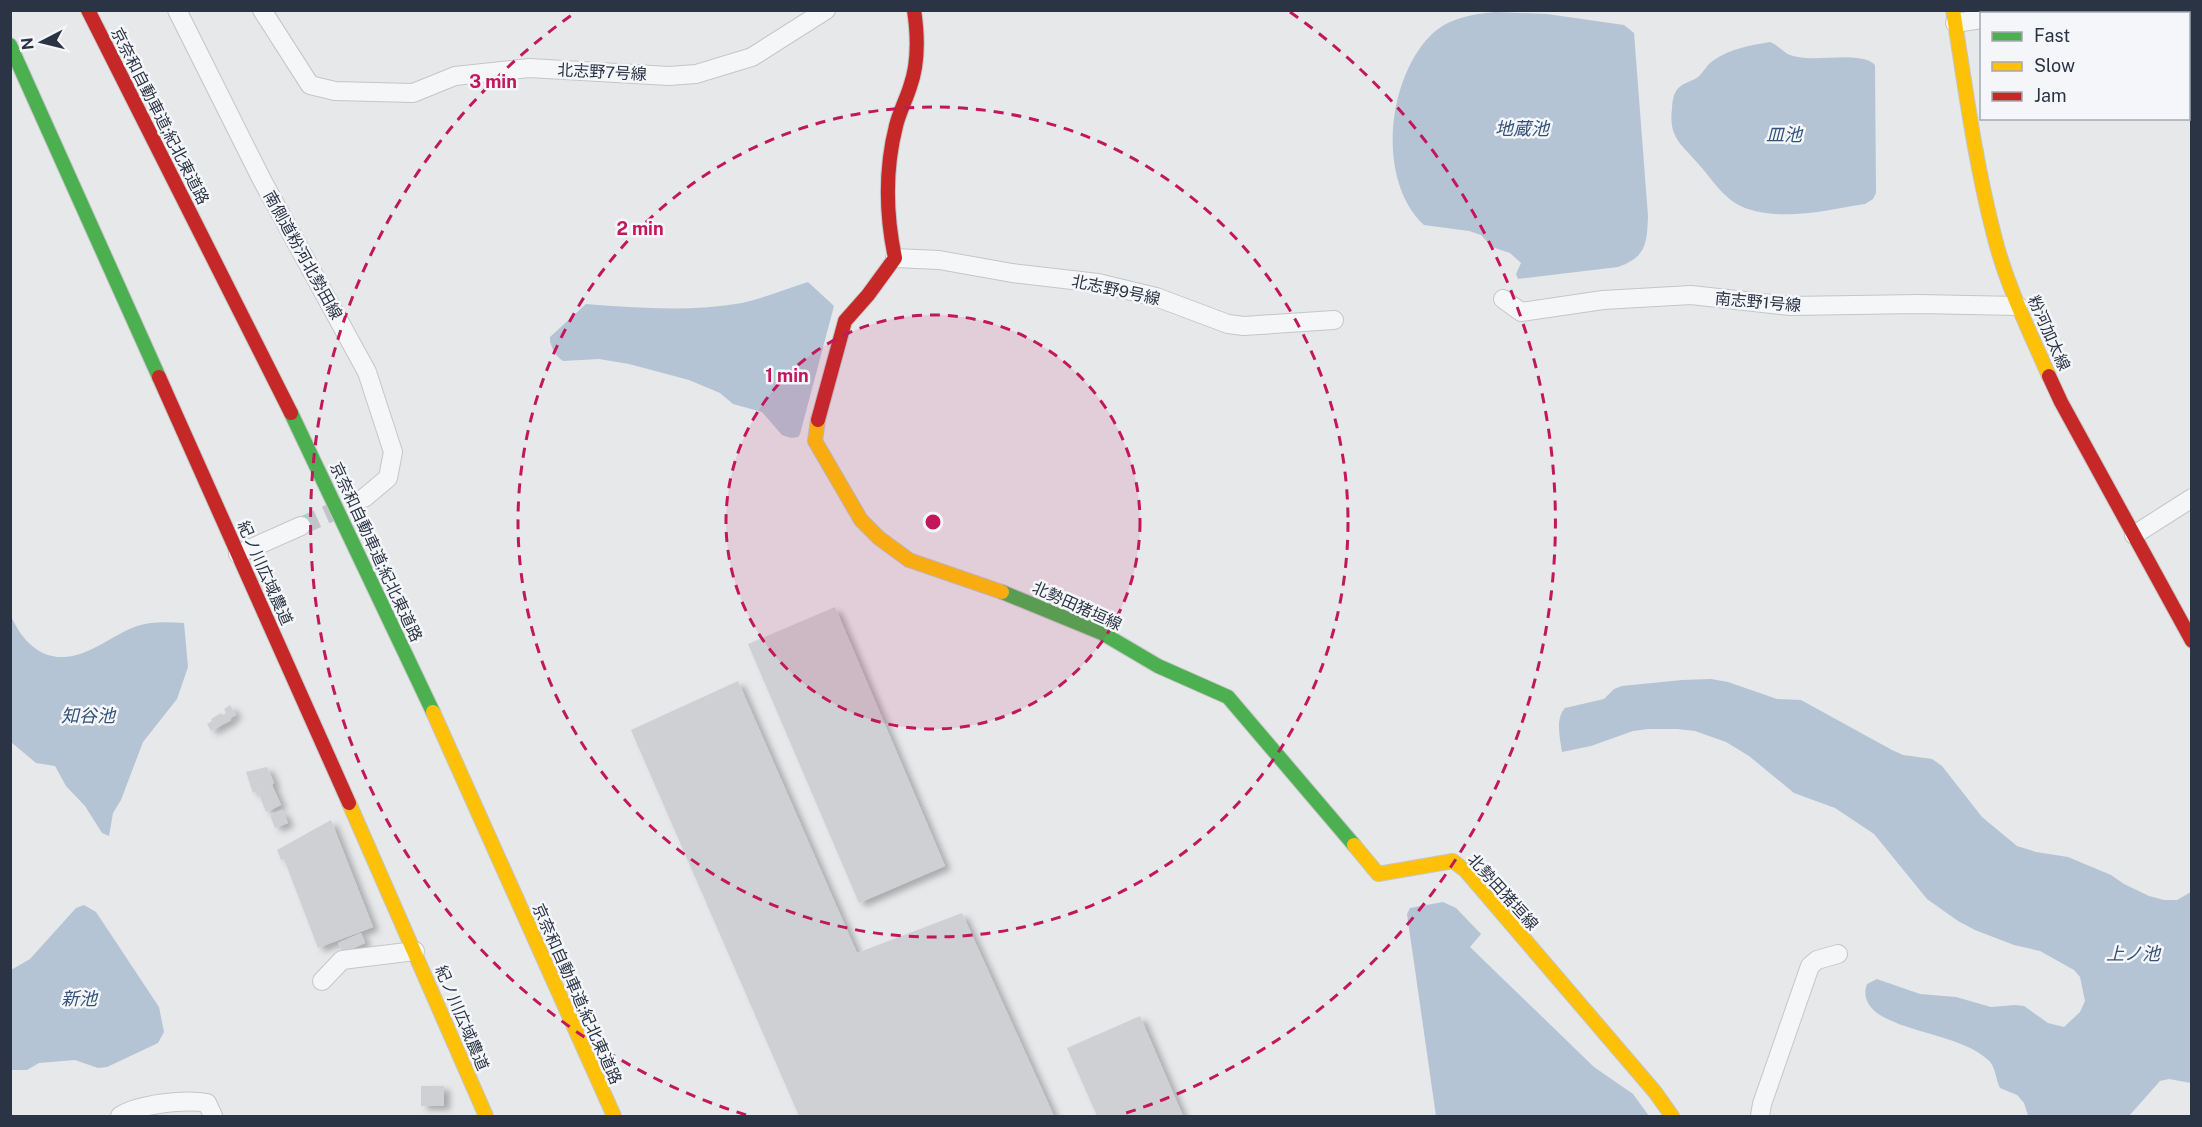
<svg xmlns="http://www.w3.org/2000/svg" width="2202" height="1127" font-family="'Public Sans','Noto Sans JP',sans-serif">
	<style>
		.water { fill: #b4c4d5 }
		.building { fill: #ced0d3; filter: url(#shadow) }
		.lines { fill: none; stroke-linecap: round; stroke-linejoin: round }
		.street-tunnel { stroke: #c1c4c9; stroke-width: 18; stroke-dasharray: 18 9; stroke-linecap: butt }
		.street-casing { stroke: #c4c6c8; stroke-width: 20 }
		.fast-casing { stroke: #c4c6c8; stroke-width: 16 }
		.slow-casing { stroke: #c4c6c8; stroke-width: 16 }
		.jam-casing { stroke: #c4c6c8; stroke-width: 16 }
		.street { stroke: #f5f6f7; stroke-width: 18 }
		.fast { stroke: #4caf50; stroke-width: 14 }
		.slow { stroke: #ffc107; stroke-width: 14 }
		.jam { stroke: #c62828; stroke-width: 14 }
		.ring { fill: none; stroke: #c2185b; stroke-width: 3; stroke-dasharray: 10 8 }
		.labels { text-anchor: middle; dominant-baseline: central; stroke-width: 5; stroke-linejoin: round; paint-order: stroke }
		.street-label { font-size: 16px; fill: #2b3445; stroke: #f4f6f9 }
		.water-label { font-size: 18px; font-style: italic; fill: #34527a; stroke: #f4f6f9 }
		.centre { fill: #c2185b; stroke: #f4f6f9; stroke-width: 3 }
		.ring-label { font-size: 18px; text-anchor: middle; font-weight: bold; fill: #c2185b; stroke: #f4f6f9; stroke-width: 5; stroke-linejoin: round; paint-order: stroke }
	</style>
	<defs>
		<filter id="shadow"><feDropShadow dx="6" dy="4" stdDeviation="3" flood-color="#0004"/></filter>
	</defs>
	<rect width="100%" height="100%" fill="#e6e8ea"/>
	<!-- water -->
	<g class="water">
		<path d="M1495 12 1547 14 1624 25 1634 33 1648 216C1647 244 1646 257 1618 267L1518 279 1516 274 1521 263 1510 253 1492 247 1481 235 1469 231 1424 225C1376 180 1387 79 1431 35 1448 18 1473 14 1495 12Z"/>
		<path d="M1770 42C1778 45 1783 52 1790 55 1808 62 1838 55 1857 58 1864 59 1870 60 1875 65L1876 193 1873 199 1865 204C1826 210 1787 221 1748 209 1726 202 1715 183 1701 167 1684 146 1668 139 1672 109 1672 103 1673 96 1676 91 1681 83 1691 82 1698 77 1704 72 1707 64 1714 60 1729 49 1752 45 1770 42Z"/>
		<path d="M808 282 834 306 800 434 798 437 791 438 782 435 762 412 733 404 720 393 689 380 629 364 599 359 563 361C556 357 549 345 550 337L586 304C637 308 691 312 742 303 764 298 786 289 808 282Z"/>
		<path d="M11 616C27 652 54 668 92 649 107 642 122 631 137 626 152 621 169 622 184 623L188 667 177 699 143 742 121 800 113 813 109 836 102 833 85 806 66 786 55 766 36 763 11 742Z"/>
		<path d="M1711 679 1728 682 1777 699 1801 700 1892 750 1903 755 1932 759 1942 766 1982 817 2017 846 2036 852 2068 857 2111 875 2124 884 2149 896 2164 900H2177L2191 892V1083L2169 1079 2160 1081 2129 1116 2028 1115 2024 1103 2017 1095 2000 1088C1995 1078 1996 1066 1987 1059 1961 1036 1909 1033 1880 1015 1869 1008 1862 997 1867 984L1877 979 1920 994 1956 997 1991 1007 2015 1005 2024 1006 2048 1023 2064 1027 2080 1012 2085 1001 2080 977 2074 970 2040 951 2014 945 1975 930 1958 921 1927 899 1874 834 1835 808 1794 793 1749 756 1726 742 1695 731 1677 729H1648L1633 731 1591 746 1562 752C1560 738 1555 719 1565 708L1604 699 1614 689 1622 686 1682 680Z"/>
		<path d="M1443 902 1456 908 1481 934 1470 947 1594 1067 1633 1094 1649 1116H1436L1407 914 1410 908Z"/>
		<path d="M84 905 96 912 159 1007 164 1032 158 1043 107 1067 98 1068 75 1060 39 1063 27 1070H11V970L30 959 76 908Z"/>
	</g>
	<!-- building -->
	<g class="building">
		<path d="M835 607 945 866 859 903 748 644Z"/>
		<path d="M738 681 857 953 962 913 1054 1116H799L631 730Z"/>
		<path d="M230 705 236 715 230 718 231 720 211 731 207 724 212 721 211 719 221 713 222 715 226 713 224 709Z"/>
		<path d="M267 767 274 783 272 785 281 805 266 812 258 791 253 793 246 772Z"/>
		<path d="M282 810 288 823 275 828 270 815Z"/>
		<path d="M331 820 373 927 318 948 284 859 281 860 277 850Z"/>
		<path d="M361 933 365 943 343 953 338 943Z"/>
		<path d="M1140 1016 1183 1116H1097L1067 1048Z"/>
		<rect x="421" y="1086" width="23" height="20"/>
	</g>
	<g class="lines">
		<!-- street-tunnel -->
		<path class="street-tunnel" d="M301 526 364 498"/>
		<!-- street casing -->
		<g class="street-casing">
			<g id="street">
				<path d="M177 10 262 180 367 372 393 452 388 478 364 498"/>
				<path d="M262 10 310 85 335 91 413 93 455 76 529 68 669 76 696 74 752 57 826 10"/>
				<path d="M2125 10H2147"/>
				<path d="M2023 14 2045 10"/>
				<path d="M1955 23 1982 19"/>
				<path d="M895 258 939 260 1012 273 1098 283 1156 297 1228 324 1244 326 1334 320"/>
				<path d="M1503 299 1521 312 1603 300 1691 295 1790 306 1919 304 2018 306"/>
				<path d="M2134 535 2192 498"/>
				<path d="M238 554 301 526"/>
				<path d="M322 981 342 960 415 951"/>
				<path d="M120 1116C139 1104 185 1099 207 1103L213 1116"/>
				<path d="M1760 1116 1762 1104 1810 966 1817 960 1838 954"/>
			</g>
		</g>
		<!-- fast casing -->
		<g class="fast-casing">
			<g id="fast">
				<path d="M10 45 159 377"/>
				<path d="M291 413 433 712"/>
				<path d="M1002 592 1102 633 1158 666 1228 697 1354 845"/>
			</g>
		</g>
		<!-- slow casing -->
		<g class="slow-casing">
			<g id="slow">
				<path d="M1953 10C1965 85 1975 162 1994 235 2006 284 2029 330 2049 376"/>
				<path d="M818 420 815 441 861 520 879 538 909 560 1002 592"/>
				<path d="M433 712 614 1116"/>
				<path d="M349 803 486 1116"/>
				<path d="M1354 845 1378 874 1453 861 1466 871 1655 1092 1672 1116"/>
			</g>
		</g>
		<!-- jam casing -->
		<g class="jam-casing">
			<g id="jam">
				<path d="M88 10 291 413"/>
				<path d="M2049 376 2061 402 2192 641"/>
				<path d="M159 377 349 803"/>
				<path d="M818 420 845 321 868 295 895 258C886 215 885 169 896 126 899 113 906 100 910 87 919 62 918 36 914 10"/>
			</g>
		</g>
		<!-- street -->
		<use href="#street" class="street"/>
		<!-- fast -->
		<use href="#fast" class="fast"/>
		<!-- slow -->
		<use href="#slow" class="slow"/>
		<!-- jam -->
		<use href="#jam" class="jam"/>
	</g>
	<!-- distance rings -->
	<circle cx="933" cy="522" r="207" fill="#c2185b" fill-opacity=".12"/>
	<g class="ring">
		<circle cx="933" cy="522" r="207"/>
		<circle cx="933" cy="522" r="415"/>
		<path d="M746 1115A622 622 0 0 1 576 12M1290 12A622 622 0 0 1 1120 1115"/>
	</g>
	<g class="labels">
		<!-- street labels -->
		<g class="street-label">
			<text transform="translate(602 72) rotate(3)">北志野7号線</text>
			<text transform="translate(160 116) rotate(63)">京奈和自動車道;紀北東道路</text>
			<text transform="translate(303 255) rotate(61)">南側道粉河北勢田線</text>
			<text transform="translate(1116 290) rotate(12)">北志野9号線</text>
			<text transform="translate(1758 302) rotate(5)">南志野1号線</text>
			<text transform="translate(2049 333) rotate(66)">粉河加太線</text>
			<text transform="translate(376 552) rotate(65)">京奈和自動車道;紀北東道路</text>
			<text transform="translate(265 573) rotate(66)">紀ノ川広域農道</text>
			<text transform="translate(1077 606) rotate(24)">北勢田猪垣線</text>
			<text transform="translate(1503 892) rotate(48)">北勢田猪垣線</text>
			<text transform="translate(577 994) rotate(66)">京奈和自動車道;紀北東道路</text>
			<text transform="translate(462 1018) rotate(67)">紀ノ川広域農道</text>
		</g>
		<!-- water labels -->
		<g class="water-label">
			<text x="1522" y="128">地蔵池</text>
			<text x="1784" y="134">皿池</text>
			<text x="88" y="715">知谷池</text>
			<text x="2133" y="953">上ノ池</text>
			<text x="79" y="998">新池</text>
		</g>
	</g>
	<circle cx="933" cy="522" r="9" class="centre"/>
	<g class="ring-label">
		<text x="493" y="88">3 min</text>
		<text x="640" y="235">2 min</text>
		<text x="787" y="382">1 min</text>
	</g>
	<!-- border -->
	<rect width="2202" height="1127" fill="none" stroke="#2b3445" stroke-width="24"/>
	<!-- legend -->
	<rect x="1980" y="12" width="210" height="108" fill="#f4f6f9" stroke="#a4a8b1" stroke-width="1.5"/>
	<rect x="1992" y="32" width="30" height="9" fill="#4caf50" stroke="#a4a8b1" stroke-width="1.5"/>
	<text x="2034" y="42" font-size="18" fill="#2b3445">Fast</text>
	<rect x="1992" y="62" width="30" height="9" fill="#ffc107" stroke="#a4a8b1" stroke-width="1.5"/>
	<text x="2034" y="72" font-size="18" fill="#2b3445">Slow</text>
	<rect x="1992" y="92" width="30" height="9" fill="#c62828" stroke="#a4a8b1" stroke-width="1.5"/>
	<text x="2034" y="102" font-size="18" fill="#2b3445">Jam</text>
	<!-- north arrow -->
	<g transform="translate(42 42) rotate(263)" stroke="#f4f6f9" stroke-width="4.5" paint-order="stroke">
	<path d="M0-4.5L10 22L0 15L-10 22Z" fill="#2b3445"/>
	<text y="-9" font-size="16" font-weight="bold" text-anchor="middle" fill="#2b3445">N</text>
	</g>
</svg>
